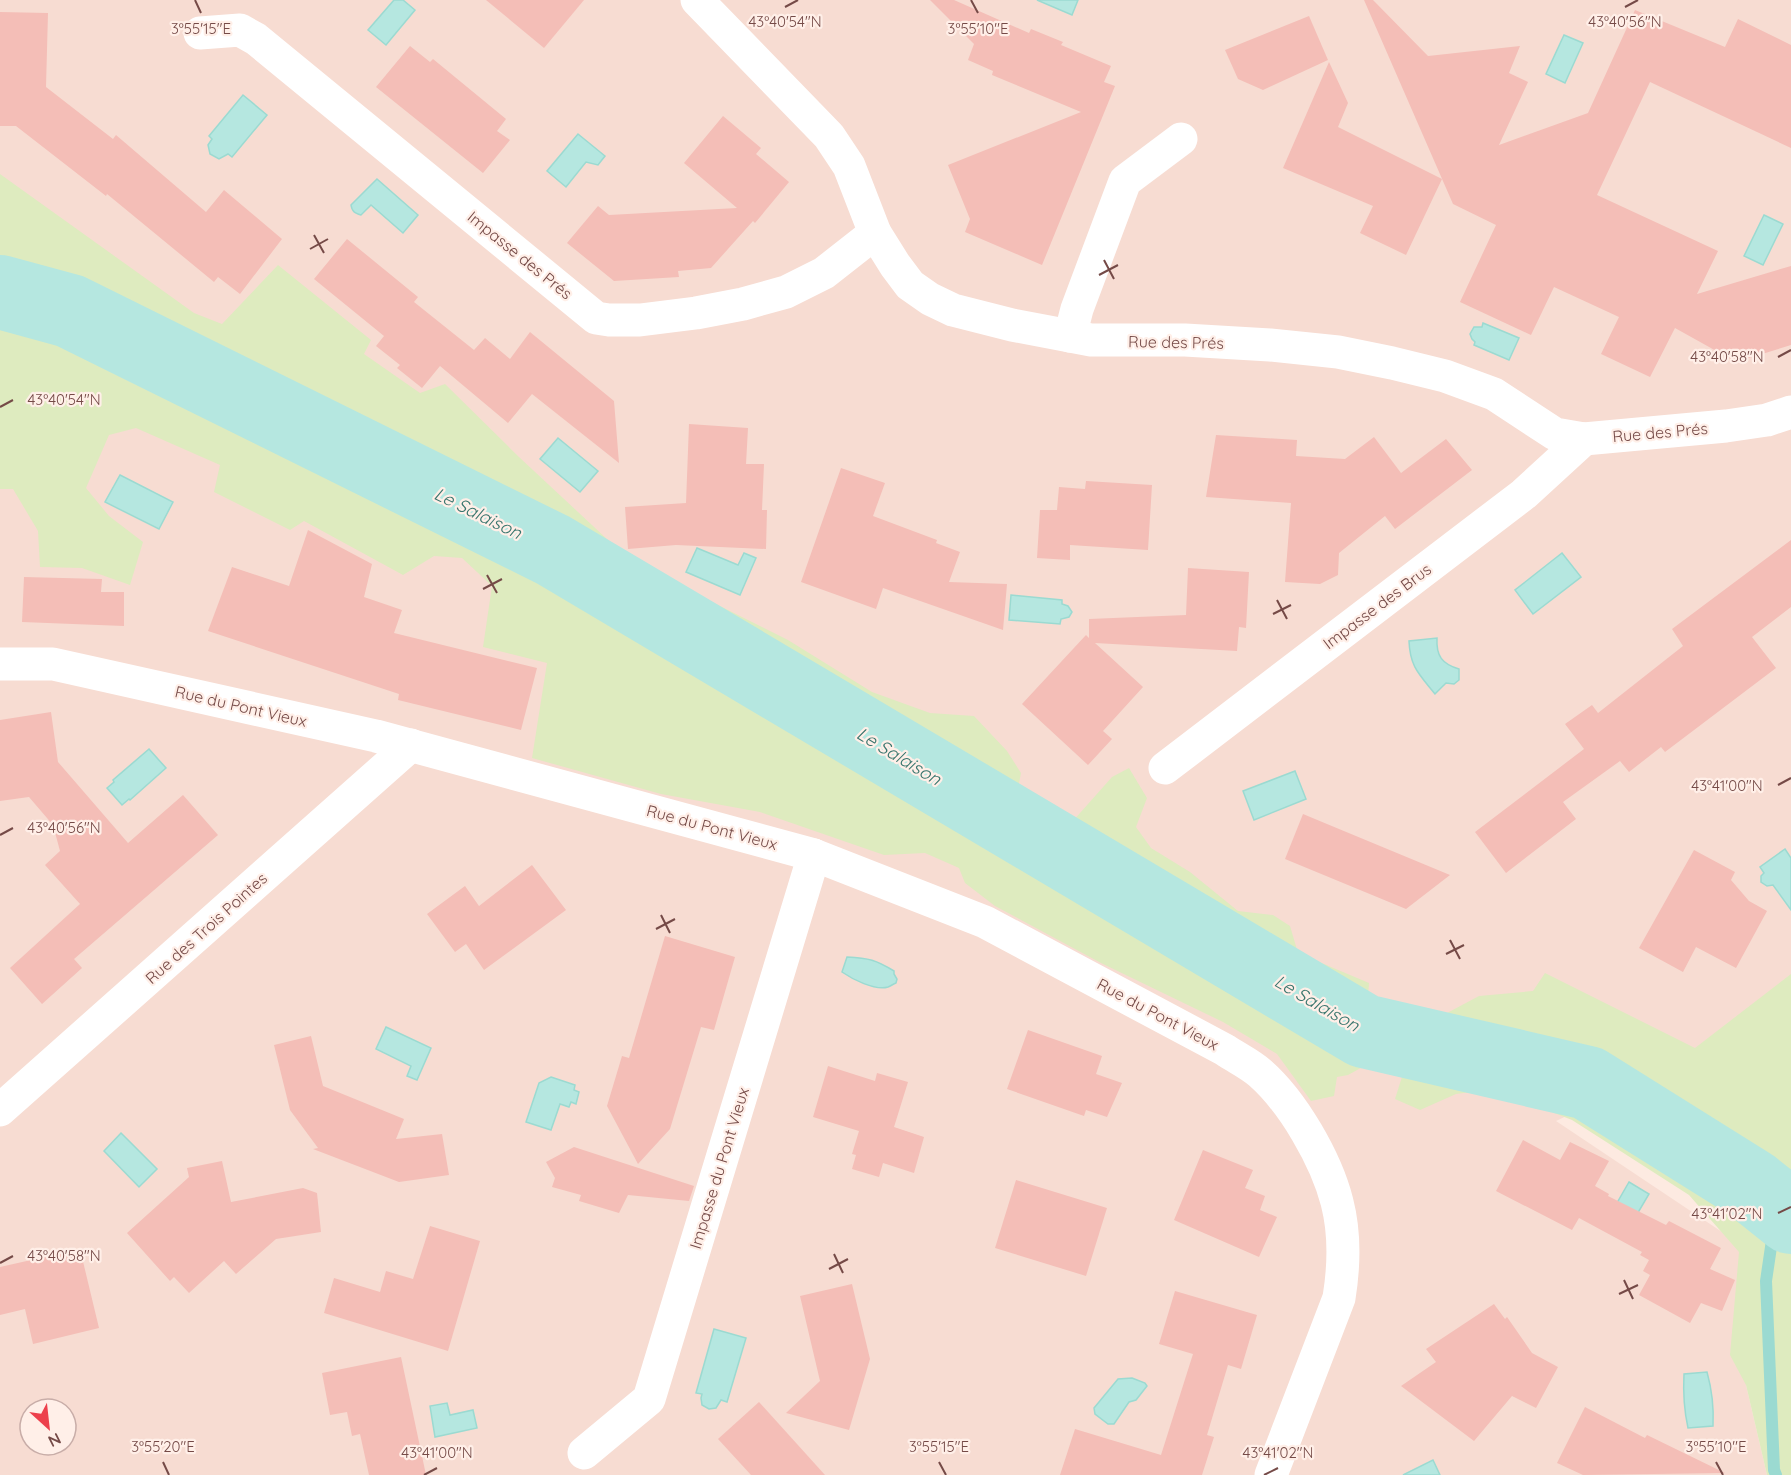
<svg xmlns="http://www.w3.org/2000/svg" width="1791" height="1475" font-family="Quicksand,sans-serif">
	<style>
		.residential { fill: #f7dcd2; fill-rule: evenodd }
		.green { fill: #deebbf }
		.water { fill: #b5e7e0; stroke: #9bdad1; stroke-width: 1.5 }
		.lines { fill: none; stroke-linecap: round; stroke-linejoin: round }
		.stream { stroke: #9bdad1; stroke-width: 12 }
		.river { stroke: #b5e7e0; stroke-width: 74 }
		.building { fill: #f4beb7 }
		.minor { stroke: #fff; stroke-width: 33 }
		.ticks { fill: none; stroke: #754a47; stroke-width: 2 }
		.labels { text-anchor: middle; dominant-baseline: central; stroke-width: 4.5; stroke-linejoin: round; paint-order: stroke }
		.street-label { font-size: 16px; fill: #754a47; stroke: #ffefe8 }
		.water-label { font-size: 18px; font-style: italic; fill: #38756d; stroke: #ffefe8 }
		.ticks-label { font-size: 15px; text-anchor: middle; fill: #754a47; stroke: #ffefe8; stroke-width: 4.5; stroke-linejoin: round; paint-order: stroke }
	</style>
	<rect width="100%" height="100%" fill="#fdeae1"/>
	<!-- residential -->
	<path class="residential" d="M0 0H1791V991L1733 1037 1556 1121 1743 1246 1746 1385 1767 1475H0ZM30 1409H66V1445H30Z"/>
	<!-- green -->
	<g class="green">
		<path d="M0 174 194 313 222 324 278 265 371 340 364 354 420 393 445 384 519 457 637 567 708 600 788 640 872 692 930 713 974 716 1007 751 1021 773 1013 814 1056 840 1112 777 1129 768 1147 798 1136 827 1151 848 1190 872 1238 911 1273 915 1290 926 1298 953 1369 983 1368 998 1385 1009 1370 1063 1348 1075 1337 1077 1334 1096 1311 1101 1277 1054 1223 1022 1101 963 995 906 965 883 959 868 925 853 884 855 760 812 661 794 532 758 547 663 483 647 492 586 462 558 434 556 403 575 304 521 290 530 214 492 220 465 136 428 109 435 86 488 109 516 143 542 130 585 82 568 40 567 38 531 13 489H0Z"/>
		<path d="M1545 973 1695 1048 1791 974V1475H1767L1746 1385 1730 1355 1739 1252 1689 1195 1572 1120 1494 1089 1456 1094 1420 1110 1395 1099 1417 1029 1479 996 1533 991Z"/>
	</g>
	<!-- water -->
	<g class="water">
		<path d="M394 0H403L415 10 386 45 368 30Z"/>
		<path d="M1037 0H1078L1072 15Z"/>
		<path d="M1564 35 1583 43 1565 83 1546 74Z"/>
		<path d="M243 95 267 115 232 157 228 154 219 159 210 154 208 145 212 139 209 136Z"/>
		<path d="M578 134 605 156 598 165 586 162 566 187 547 171Z"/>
		<path d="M377 179 418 215 403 233 371 205 361 215C355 213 352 212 351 205Z"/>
		<path d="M1764 215 1783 224 1763 265 1744 256Z"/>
		<path d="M1483 323 1519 338 1509 360 1474 345 1475 342 1472 339 1470 334 1474 327H1482Z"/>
		<path d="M558 438 598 471 580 492 540 459Z"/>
		<path d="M120 475 173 502 159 529 105 502Z"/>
		<path d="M697 548 738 565 744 553 756 558 740 595 686 572Z"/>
		<path d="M1562 553 1581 577 1533 614 1515 590Z"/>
		<path d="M1011 595 1062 600V604L1068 606 1072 612 1069 617 1061 619 1060 624 1009 620Z"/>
		<path d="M1437 638C1436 656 1442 664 1459 669V680L1454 684 1446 683 1435 694C1419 674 1410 667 1409 641Z"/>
		<path d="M149 749 166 768 130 800 129 799 122 805 107 788 114 782 113 780Z"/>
		<path d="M1295 771 1306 799 1254 820 1243 791Z"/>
		<path d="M1785 849 1791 858V910L1773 885 1767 886 1761 882V876L1764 873 1760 867Z"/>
		<path d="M847 957C869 958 876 960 894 971V974L897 979 896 983C893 984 891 986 888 987 875 991 852 979 842 972Z"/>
		<path d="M386 1027 431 1048 417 1080 407 1076 411 1066 376 1049Z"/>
		<path d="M551 1077 575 1085 574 1090 579 1092 576 1104 571 1102 569 1107 560 1104 551 1130 526 1122 539 1083Z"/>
		<path d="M121 1133 157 1169 139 1187 104 1151Z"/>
		<path d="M1629 1182 1649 1194 1626 1233 1606 1222Z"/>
		<path d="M714 1329 746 1338 727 1402 721 1400 716 1408 709 1409 702 1405 701 1398 702 1394 696 1393Z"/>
		<path d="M1707 1372C1712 1390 1714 1407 1713 1426L1688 1428C1684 1410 1683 1393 1684 1374Z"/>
		<path d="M1132 1378 1145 1383 1147 1386 1136 1400 1129 1402 1114 1424H1108L1095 1414 1094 1408 1118 1379Z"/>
		<path d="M447 1403 450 1415 473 1410 477 1428 435 1437 430 1406Z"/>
		<path d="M1433 1460 1440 1475H1403Z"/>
	</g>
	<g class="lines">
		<!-- stream -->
		<path class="stream" d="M1776 1475 1774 1470 1766 1281 1777 1206"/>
		<!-- river -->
		<path class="river" d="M0 292 70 311 553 550 1364 1031 1588 1083 1751 1185 1791 1217"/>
	</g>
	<!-- building -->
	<g class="building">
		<path d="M486 0H584L544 48Z"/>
		<path d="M930 0H954L1029 33 1031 29 1063 42 1061 45 1111 66 1104 82 1115 86 1042 265 965 232 970 219 948 165 1081 112 992 75 993 71 968 60 974 44Z"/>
		<path d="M1364 0H1373L1428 56 1520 46 1509 73 1528 82 1499 145 1588 113 1635 10 1725 47 1738 19 1791 45V148L1650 82 1597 195 1718 251 1697 294 1791 266V345L1736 362 1675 328 1650 377 1601 354 1619 317 1554 287 1531 335 1460 302 1496 225 1453 204Z"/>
		<path d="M0 12 48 13 46 87 113 139 116 135 206 212 224 190 282 239 240 294 218 277 214 282 107 194 106 196 16 126H0Z"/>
		<path d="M1309 16 1328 60 1263 90 1238 79 1225 50Z"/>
		<path d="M410 46 430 62 433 59 506 119 497 131 510 140 483 173 376 87Z"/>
		<path d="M1329 62 1348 103 1338 127 1442 179 1406 255 1360 233 1373 206 1283 168Z"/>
		<path d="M723 116 761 148 756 154 789 182 755 223 753 221 711 268 678 271 679 277 614 281 567 243 598 206 609 215 737 208 684 163Z"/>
		<path d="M347 239 418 297 414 302 474 350 485 338 510 359 530 332 614 401 619 463 532 394 508 423 440 366 422 388 397 368 400 365 376 346 384 336 314 279Z"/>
		<path d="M689 424 748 428 746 464H764L762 510H767L766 549 676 545 628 549 625 507 686 503Z"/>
		<path d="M1216 435 1297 440 1296 456 1345 459 1374 437 1401 473 1446 439 1472 470 1395 529 1385 516 1339 553 1338 575 1320 584 1285 582 1291 503 1206 497Z"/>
		<path d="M841 468 885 483 873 516 937 540 936 543 960 552 949 582 1007 584 1003 630 883 588 876 609 801 582Z"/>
		<path d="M1086 481 1152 485 1148 550 1070 545V560L1037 558 1040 510H1057L1059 487 1085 489Z"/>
		<path d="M308 530 372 564 364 597 402 610 394 633 537 668 521 730 398 700 399 694 208 631 232 567 289 586Z"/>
		<path d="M1791 540V607L1752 637 1776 668 1665 752 1661 747 1629 772 1620 761 1563 802 1576 819 1506 873 1475 832 1584 749 1565 724 1592 705 1598 713 1683 646 1672 629Z"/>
		<path d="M1188 568 1249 572 1246 628 1239 627 1237 651 1095 643 1143 687 1103 731 1112 739 1088 765 1022 704 1086 635 1089 638V619L1186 615Z"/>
		<path d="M24 577 102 579 101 592H124V626L22 622Z"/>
		<path d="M51 712 58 762 128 843 183 795 218 835 74 959 82 968 42 1004 10 968 80 904 45 865 60 851 53 825 29 797 0 801V720Z"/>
		<path d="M1303 814 1327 824 1450 875 1406 909 1285 859Z"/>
		<path d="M1694 850 1735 872 1731 880 1749 901 1767 911 1736 968 1696 947 1683 972 1639 948Z"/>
		<path d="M532 865 566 910 484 970 466 944 455 952 427 914 465 886 479 906Z"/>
		<path d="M665 936 735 957 714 1030 701 1027 670 1129 638 1164 607 1106 622 1056 629 1058Z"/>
		<path d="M1028 1030 1102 1056 1096 1074 1122 1083 1107 1117 1086 1110 1084 1116 1007 1089Z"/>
		<path d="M311 1036 323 1086 404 1119 396 1139 442 1134 449 1175 399 1182 313 1149 318 1148 290 1110 274 1045Z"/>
		<path d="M828 1066 875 1081 877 1073 908 1082 894 1127 924 1137 914 1173 883 1163 879 1177 852 1169 856 1155 852 1154 859 1131 813 1117Z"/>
		<path d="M1523 1140 1560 1160 1570 1142 1609 1161 1595 1186 1609 1194 1608 1196 1666 1225 1669 1221 1721 1248 1710 1269 1735 1280 1722 1311 1701 1303 1690 1323 1639 1295 1650 1275 1643 1271 1649 1260 1640 1255 1642 1252 1579 1218 1572 1230 1496 1191Z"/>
		<path d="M574 1147 694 1186 689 1201 628 1195 619 1213 579 1201 581 1195 552 1187 555 1178 546 1162Z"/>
		<path d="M1203 1150 1253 1170 1245 1188 1265 1196 1260 1210 1277 1217 1259 1257 1174 1220Z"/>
		<path d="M222 1161 231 1202 303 1188 317 1193 321 1232 276 1239 236 1274 224 1261 189 1293 174 1277 170 1281 127 1233 189 1177 187 1168Z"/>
		<path d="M1016 1180 1107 1208 1086 1276 995 1248Z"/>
		<path d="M430 1226 480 1241 448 1351 324 1313 334 1278 380 1292 386 1271 413 1279Z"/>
		<path d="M80 1249 99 1328 33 1344 25 1309 0 1315V1267Z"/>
		<path d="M852 1284 870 1359 849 1430 786 1413 820 1381 800 1296Z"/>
		<path d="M1175 1291 1257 1315 1241 1369 1228 1365 1207 1435 1214 1437 1202 1475H1060L1075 1429 1161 1455 1193 1354 1159 1344Z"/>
		<path d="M1494 1304 1505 1319 1507 1317 1532 1353 1558 1367 1536 1408 1512 1396 1474 1441 1401 1386 1436 1362 1426 1349Z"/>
		<path d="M401 1357 426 1475H369L360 1434 352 1436 347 1412 330 1415 322 1373Z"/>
		<path d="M759 1402 825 1475H751L718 1439Z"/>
		<path d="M1585 1407 1645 1438 1647 1435 1725 1473 1583 1475 1557 1463Z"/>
	</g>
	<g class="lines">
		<!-- minor -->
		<g class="minor">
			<path d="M697 0 829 136 849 166 875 233 895 265 910 285 930 299 953 310 1012 325 1091 340H1185L1270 345 1338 352 1392 363 1445 376 1494 394 1555 434 1584 439 1726 426 1767 420 1791 412"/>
			<path d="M200 33 240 30 256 39 596 318 609 320H640L696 313 743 304 786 292 824 273 875 233"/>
			<path d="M1070 336 1077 309 1125 181 1181 139"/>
			<path d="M0 664H53L376 736 814 855 985 922 1225 1050C1237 1058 1250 1064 1260 1073 1293 1102 1326 1159 1337 1202 1345 1233 1344 1267 1339 1298L1271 1475"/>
			<path d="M1165 768 1524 494 1584 439"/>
			<path d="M0 1110 411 745"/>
			<path d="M584 1453 649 1399 814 855"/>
		</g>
	</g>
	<!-- ticks -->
	<path class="ticks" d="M195 0 201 13M971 0 978 13M785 7 798 0M1625 7 1638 0M314 235 324 253M310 249 328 239M1104 260 1114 279M1099 275 1118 265M1778 357 1791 350M0 407 13 400M487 575 497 593M483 589 502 579M1277 600 1287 619M1273 614 1291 605M1778 785 1791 778M0 835 13 828M661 915 670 933M656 929 675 919M1450 940 1460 959M1446 954 1464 945M1778 1213 1791 1207M834 1254 843 1273M0 1263 13 1256M829 1269 848 1259M1624 1280 1633 1299M1619 1294 1638 1285M163 1462 169 1475M939 1462 946 1475M1716 1462 1723 1475M424 1475 437 1468M1264 1475 1278 1468"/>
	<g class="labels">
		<!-- street labels -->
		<g class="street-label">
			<text transform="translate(520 255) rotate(39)">Impasse des Prés</text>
			<text transform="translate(1176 342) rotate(1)">Rue des Prés</text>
			<text transform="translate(1660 432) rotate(-5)">Rue des Prés</text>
			<text transform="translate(1377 606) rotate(-37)">Impasse des Brus</text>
			<text transform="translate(241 706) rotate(13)">Rue du Pont Vieux</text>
			<text transform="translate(712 827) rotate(15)">Rue du Pont Vieux</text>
			<text transform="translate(206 928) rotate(-42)">Rue des Trois Pointes</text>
			<text transform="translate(1158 1014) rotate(28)">Rue du Pont Vieux</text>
			<text transform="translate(719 1168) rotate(-73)">Impasse du Pont Vieux</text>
		</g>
		<!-- water labels -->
		<g class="water-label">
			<text transform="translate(478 513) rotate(26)">Le Salaison</text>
			<text transform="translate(899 756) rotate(31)">Le Salaison</text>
			<text transform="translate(1317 1003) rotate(30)">Le Salaison</text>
		</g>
	</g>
	<g class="ticks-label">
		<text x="1625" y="27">43°40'56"N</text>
		<text x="785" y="27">43°40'54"N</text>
		<text x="201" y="34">3°55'15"E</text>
		<text x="978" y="34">3°55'10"E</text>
		<text x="1727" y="362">43°40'58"N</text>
		<text x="64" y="405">43°40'54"N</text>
		<text x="1727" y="791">43°41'00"N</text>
		<text x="64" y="833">43°40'56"N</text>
		<text x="1727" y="1219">43°41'02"N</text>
		<text x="64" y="1261">43°40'58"N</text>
		<text x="163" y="1452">3°55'20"E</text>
		<text x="939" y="1452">3°55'15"E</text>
		<text x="1716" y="1452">3°55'10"E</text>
		<text x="1278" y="1458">43°41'02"N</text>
		<text x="437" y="1458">43°41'00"N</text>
	</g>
	<!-- north arrow -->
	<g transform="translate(48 1427) rotate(153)"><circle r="28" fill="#ffefe8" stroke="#c8ada8" stroke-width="1.5"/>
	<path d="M0-4.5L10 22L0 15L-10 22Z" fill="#ed404c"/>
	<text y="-9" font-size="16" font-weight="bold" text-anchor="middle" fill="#754a47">N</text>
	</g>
</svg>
